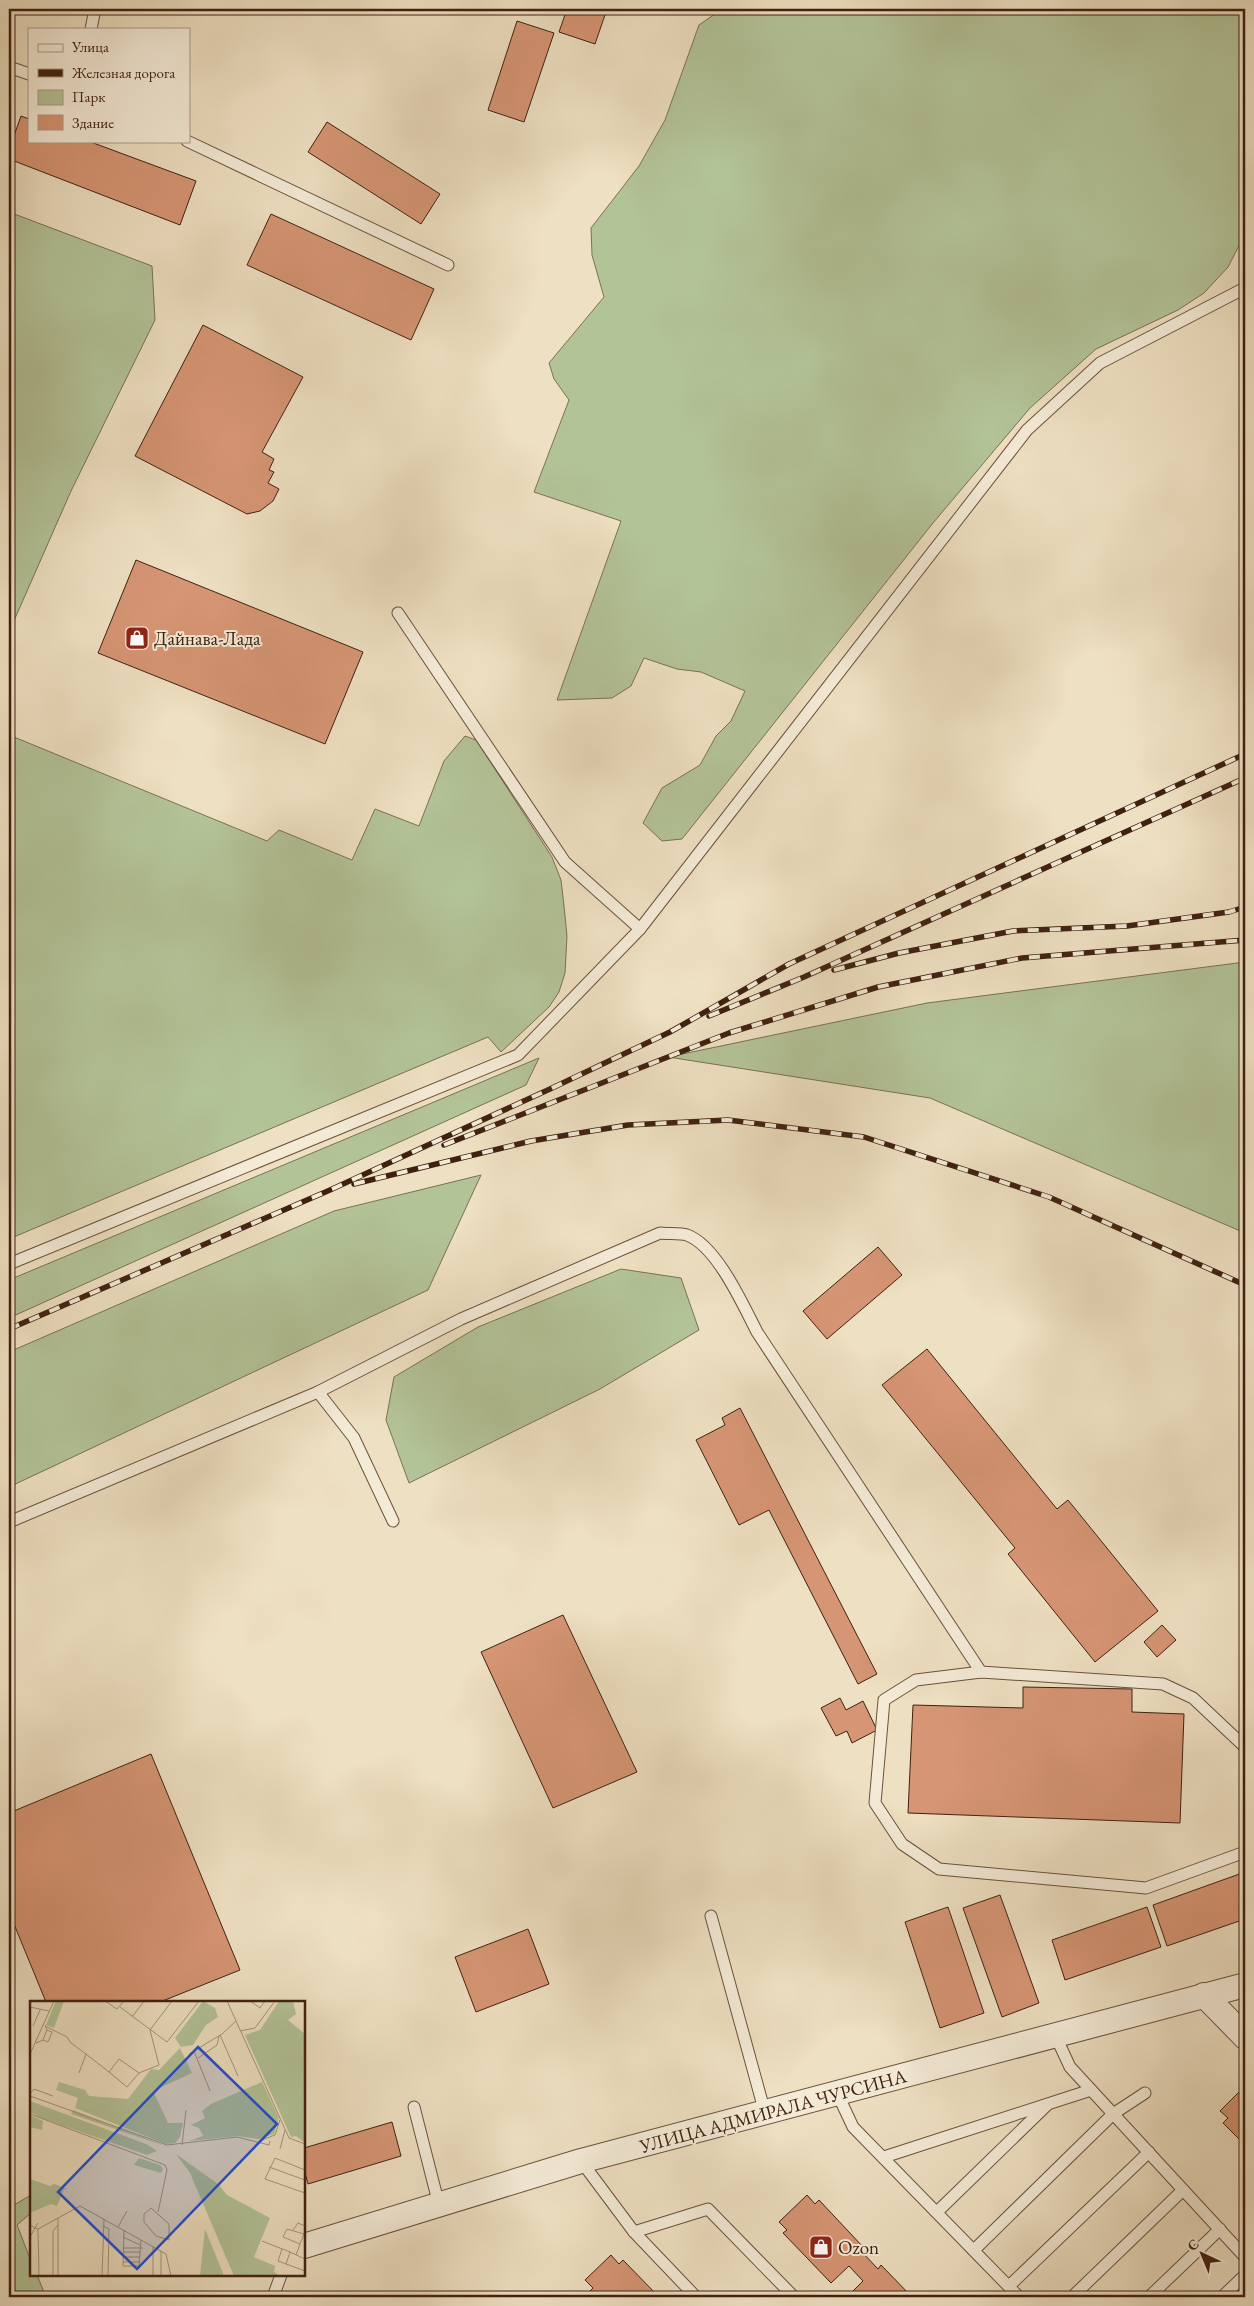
<svg xmlns="http://www.w3.org/2000/svg" width="1254" height="2306" font-family="'EB Garamond',serif">
	<style>
		.green { fill: #b3c398; stroke: #797254 }
		.building { fill: #d69574; stroke: #3f2110 }
		.lines { fill: none; stroke-linecap: round; stroke-linejoin: round }
		.service-casing { stroke: #6b513c; stroke-width: 13 }
		.minor-casing { stroke: #6b513c; stroke-width: 26 }
		.service { stroke: #f4ebd7; stroke-width: 11 }
		.minor { stroke: #f4ebd7; stroke-width: 24 }
		.rail-casing { stroke: #3f2110; stroke-width: 5.5 }
		.rail { stroke: #f4ebd7; stroke-width: 4; stroke-dasharray: 11; stroke-linecap: butt }
		.labels { text-anchor: middle; dominant-baseline: central; stroke-width: 4; stroke-linejoin: round; paint-order: stroke }
		.poi-label { font-size: 19px; fill: #3f2110; stroke: #f4ebd7; text-anchor: start }
		.street-label { font-size: 19px; fill: #3f2110; stroke: #f4ebd7 }
		.inset-road { fill: none; stroke: #a8947b; stroke-width: 1 }
		.view { fill: #1d4ed8; fill-opacity: 0.15; stroke: #1d4ed8; stroke-width: 2.5 }
		.inset-edge { fill: none; stroke: #3f2110; stroke-width: 2.5 }
	</style>
	<rect width="100%" height="100%" fill="#eee0c2"/>
	<filter id="stains"><feTurbulence type="fractalNoise" baseFrequency=".004" numOctaves="4"/><feColorMatrix values="0 0 0 0 .2 0 0 0 0 .09 0 0 0 0 .02 0 0 0 .5 -.17"/></filter>
	<radialGradient id="worn" r=".72"><stop offset=".6" stop-color="#630" stop-opacity="0"/><stop offset="1" stop-color="#630" stop-opacity=".3"/></radialGradient>
	<!-- green -->
	<g class="green">
		<path d="M722 9H1245V234L1228 267 1204 293 1178 310 1096 349 1030 408 933 523 682 839 662 841 643 823 662 788 700 765 716 736 731 721 745 691 701 672 677 669 644 658 631 686 612 698 557 700 621 521 534 492 569 400 554 379 549 363 604 297 592 255 591 228 639 166 665 120 699 25Z"/>
		<path d="M9 212 152 266 155 320 71 491 9 632Z"/>
		<path d="M9 735 267 841 279 830 352 860 375 809 419 826 444 761 465 736 476 740 552 857 561 880 564 906 567 936 565 973 559 992 549 1007 501 1052 488 1037 9 1239Z"/>
		<path d="M1245 962V1233L930 1098 668 1057 927 1003Z"/>
		<path d="M539 1058 526 1085 9 1318V1280Z"/>
		<path d="M481 1175 428 1290 9 1487V1352L334 1211Z"/>
		<path d="M621 1269 681 1278 699 1330 600 1389 409 1483 386 1420 394 1377 478 1327Z"/>
		<path d="M31 2195V2213L17 2225 31 2261V2275H37L46 2297H9V2208Z"/>
	</g>
	<!-- building -->
	<g class="building">
		<path d="M567 9H607L595 44 559 32Z"/>
		<path d="M517 21 554 33 524 122 488 110Z"/>
		<path d="M21 116 29 119V141H88L196 181 180 225 9 159V150Z"/>
		<path d="M327 122 440 194 421 224 308 152Z"/>
		<path d="M271 214 434 289 411 340 247 265Z"/>
		<path d="M203 325 303 377 262 452 274 459 269 470 274 472 268 483 279 489 273 501 260 511 247 514 135 456Z"/>
		<path d="M136 560 363 652 325 744 98 653Z"/>
		<path d="M878 1247 902 1275 827 1339 803 1311Z"/>
		<path d="M927 1349 1057 1509 1068 1500 1158 1611 1095 1662 1008 1554 1015 1548 882 1385Z"/>
		<path d="M740 1408 877 1674 858 1684 769 1510 739 1525 696 1440 725 1425 722 1418Z"/>
		<path d="M563 1615 637 1772 553 1808 481 1652Z"/>
		<path d="M1162 1625 1176 1640 1157 1657 1144 1642Z"/>
		<path d="M1023 1687 1132 1689V1712L1184 1714 1180 1823 908 1813 913 1705 1023 1708Z"/>
		<path d="M840 1698 846 1710 863 1701 877 1730 852 1743 847 1731 836 1736 821 1708Z"/>
		<path d="M151 1754 240 1970 160 2002H46L9 1912V1813Z"/>
		<path d="M1245 1872V1919L1167 1946 1153 1905Z"/>
		<path d="M1000 1895 1039 2003 1002 2017 963 1908Z"/>
		<path d="M948 1907 984 2013 940 2028 905 1922Z"/>
		<path d="M1147 1907 1161 1947 1065 1980 1052 1940Z"/>
		<path d="M528 1929 549 1984 476 2012 455 1957Z"/>
		<path d="M1245 2086V2135L1240 2140 1223 2123 1228 2118 1220 2111Z"/>
		<path d="M392 2122 401 2156 308 2184 304 2169V2148Z"/>
		<path d="M807 2195 815 2204 819 2200 864 2248 861 2251 878 2269 881 2265 912 2297H847L863 2281 849 2266 831 2283 783 2233 787 2230 779 2222Z"/>
		<path d="M611 2255 619 2264 623 2260 659 2297H594L589 2292 593 2288 585 2280Z"/>
	</g>
	<g class="lines">
		<!-- service casing -->
		<g class="service-casing">
			<g id="service">
				<path d="M91 29 95 9"/>
				<path d="M9 67 29 74"/>
				<path d="M187 141 448 265"/>
				<path d="M398 613 565 862 640 929"/>
				<path d="M9 1264 518 1055 640 929 1027 430 1100 363 1245 288"/>
				<path d="M318 1392 354 1438 393 1521"/>
				<path d="M9 1522 318 1392 461 1319 660 1233C668 1234 680 1233 687 1235 717 1246 743 1305 757 1332L981 1672"/>
				<path d="M1245 1747 1193 1698 1163 1684 981 1672 916 1680 884 1700 875 1803 902 1844 939 1869 1146 1888 1245 1852"/>
				<path d="M711 1916 765 2113"/>
				<path d="M1056 2037 1070 2067 1245 2257"/>
				<path d="M837 2093 853 2127 1019 2297"/>
				<path d="M414 2107 439 2205"/>
				<path d="M884 2157 1091 2090"/>
				<path d="M581 2161 634 2232 696 2297"/>
				<path d="M937 2212 1047 2105"/>
				<path d="M634 2232 708 2209 794 2297"/>
				<path d="M974 2250 1113 2114 1145 2093"/>
				<path d="M1009 2286 1149 2152"/>
				<path d="M273 2297 281 2275"/>
				<path d="M1072 2297 1183 2190"/>
				<path d="M1149 2297 1220 2229"/>
				<path d="M1222 2297 1245 2275"/>
			</g>
		</g>
		<!-- minor casing -->
		<g class="minor-casing">
			<g id="minor">
				<path d="M1204 1995 1245 2037"/>
				<path d="M304 2246 581 2161 1245 1985"/>
			</g>
		</g>
		<!-- service -->
		<use href="#service" class="service"/>
		<!-- minor -->
		<use href="#minor" class="minor"/>
		<!-- rail casing -->
		<g class="rail-casing">
			<g id="rail">
				<path d="M834 970 899 953 1013 931 1127 926 1229 912 1245 907"/>
				<path d="M709 1016 804 977 1245 778"/>
				<path d="M444 1145 729 1033 878 987 1022 958 1245 940"/>
				<path d="M354 1184 531 1141 628 1125 728 1120 864 1137 1049 1197 1245 1285"/>
				<path d="M9 1329 330 1190 550 1089 670 1032 789 964 1245 754"/>
			</g>
		</g>
		<!-- rail -->
		<use href="#rail" class="rail"/>
	</g>
	<!-- icons -->
	<defs>
		<g id="shop-square" transform="scale(1.25)"><rect x="-9" y="-9" width="18" height="18" rx="4" fill="#8f2418" stroke="#f4ebd7"/><path d="M-5-2.5h2.3a2.7 3.5 0 0 1 5.4 0H5L5.5 6h-11ZM-1.5-2.5h3a1.5 2.3 0 0 0-3 0Z" fill="#fff"/></g>
	</defs>
	<g fill-rule="evenodd">
		<use href="#shop-square" x="137" y="638"/>
		<use href="#shop-square" x="821" y="2247"/>
	</g>
	<g class="labels">
		<!-- poi labels -->
		<g class="poi-label">
			<text x="154" y="638">Дайнава-Лада</text>
			<text x="838" y="2247">Ozon</text>
		</g>
		<!-- street labels -->
		<g class="street-label">
			<text transform="translate(773 2111) rotate(-15)">УЛИЦА АДМИРАЛА ЧУРСИНА</text>
		</g>
	</g>
	<!-- overview -->
	<g transform="translate(30 2001)">
		<rect width="275" height="275" fill="#eee0c2"/>
		<path d="M26 0H34L24 27 16 24ZM173 0 185 7 188 16 176 24 163 44 151 46 145 37ZM249 0H263L266 13 258 19 275 33V142L266 135 261 136 215 34 230 29ZM150 47 162 72 123 90 138 122H153L150 136 145 142 136 143 45 107 48 97 26 89 29 81 55 89 59 95 98 98 121 68 129 69ZM232 81 249 117 244 133 229 138 208 135 159 140 173 135 169 127 161 124 175 117 172 110 181 103ZM0 100 116 143 127 150 117 154 11 117 0 111ZM43 109 138 146 41 113ZM0 114 13 120 12 129 0 126ZM146 153 188 183 197 194 240 217 224 256 245 265 244 271 250 275H204L160 172ZM109 157 130 164 133 168 131 172 104 164ZM0 178 20 185 24 183 38 188H34L27 205 21 203 0 212ZM175 228 194 275H170Z" fill="#b3c398"/>
		<path class="inset-road" d="M75 0 87 8 94 0M197 0 259 137 275 143M220 0 230 7 235 0M0 6 19 10M90 6 137 41 169 0M102 16 114 0M3 25 10 9M15 25 37 36 41 42 56 53 79 71 97 86 109 72 89 58 79 71M210 30 225 27 245 0M190 34 208 75M13 39 18 41 22 31 17 29M6 42 13 39 17 29 15 24M164 50 180 90M0 53 24 0M159 53 192 33 206 20M168 57 187 44 189 35M49 72 56 53M109 72 129 64 120 29 142 0M0 93 4 88 23 95M0 95 137 144 207 136 239 144 240 140M0 113 135 164 137 169 128 211M229 140 245 134 250 119M152 144 156 109M250 148 255 129M239 166 275 179M275 169 245 157 235 178 275 192M121 207 139 223V239L126 235 114 221V213ZM28 217V275M8 222 5 227 8 228 9 275M0 224 5 227 0 236M73 225 79 228 78 275M88 226 97 210M8 228 50 205 136 253 141 275M94 229 93 265H109L111 239M263 229 268 222 275 225M93 236 110 244M232 240 260 251 256 263 248 260 252 248M123 246V275M93 247H113M93 251H110M260 251 275 258M266 254 270 243 274 233 257 228 253 236 270 243M93 256H110M93 261H110M256 263 275 270M23 275V230L28 224M72 275 74 218M131 275V250"/>
		<path class="view" d="M168 46 247 123 107 268 28 191Z"/>
		<rect width="275" height="275" class="inset-edge"/>
	</g>
	<!-- margin -->
	<rect width="1254" height="2306" fill="none" stroke="#eee0c2" stroke-width="30"/>
	<rect x="10" y="10" width="1234" height="2286" fill="none" stroke="#3f2110" stroke-width="2.5"/>
	<rect x="15" y="15" width="1224" height="2276" fill="none" stroke="#3f2110"/>
	<!-- legend -->
	<rect x="28" y="28" width="162" height="115" fill="#f4ebd7" stroke="#ac9a87"/>
	<rect x="38" y="44" width="25" height="8" fill="#f4ebd7" stroke="#ac9a87"/>
	<text x="72" y="52" font-size="15" fill="#3f2110">Улица</text>
	<rect x="38" y="69" width="25" height="8" fill="#3f2110" stroke="#ac9a87"/>
	<text x="72" y="78" font-size="15" fill="#3f2110">Железная дорога</text>
	<rect x="38" y="90" width="25" height="15" fill="#b3c398" stroke="#ac9a87"/>
	<text x="72" y="102" font-size="15" fill="#3f2110">Парк</text>
	<rect x="38" y="115" width="25" height="15" fill="#d69574" stroke="#ac9a87"/>
	<text x="72" y="128" font-size="15" fill="#3f2110">Здание</text>
	<!-- north arrow -->
	<g transform="translate(1202 2254) rotate(316)" stroke="#f4ebd7" stroke-width="4" paint-order="stroke">
	<path d="M0-4L9 19L0 12L-9 19Z" fill="#3f2110"/>
	<text y="-8" font-size="14" font-weight="bold" text-anchor="middle" fill="#3f2110">С</text>
	</g>
	<rect width="100%" height="100%" filter="url(#stains)"/>
	<rect width="100%" height="100%" fill="url(#worn)"/>
</svg>
